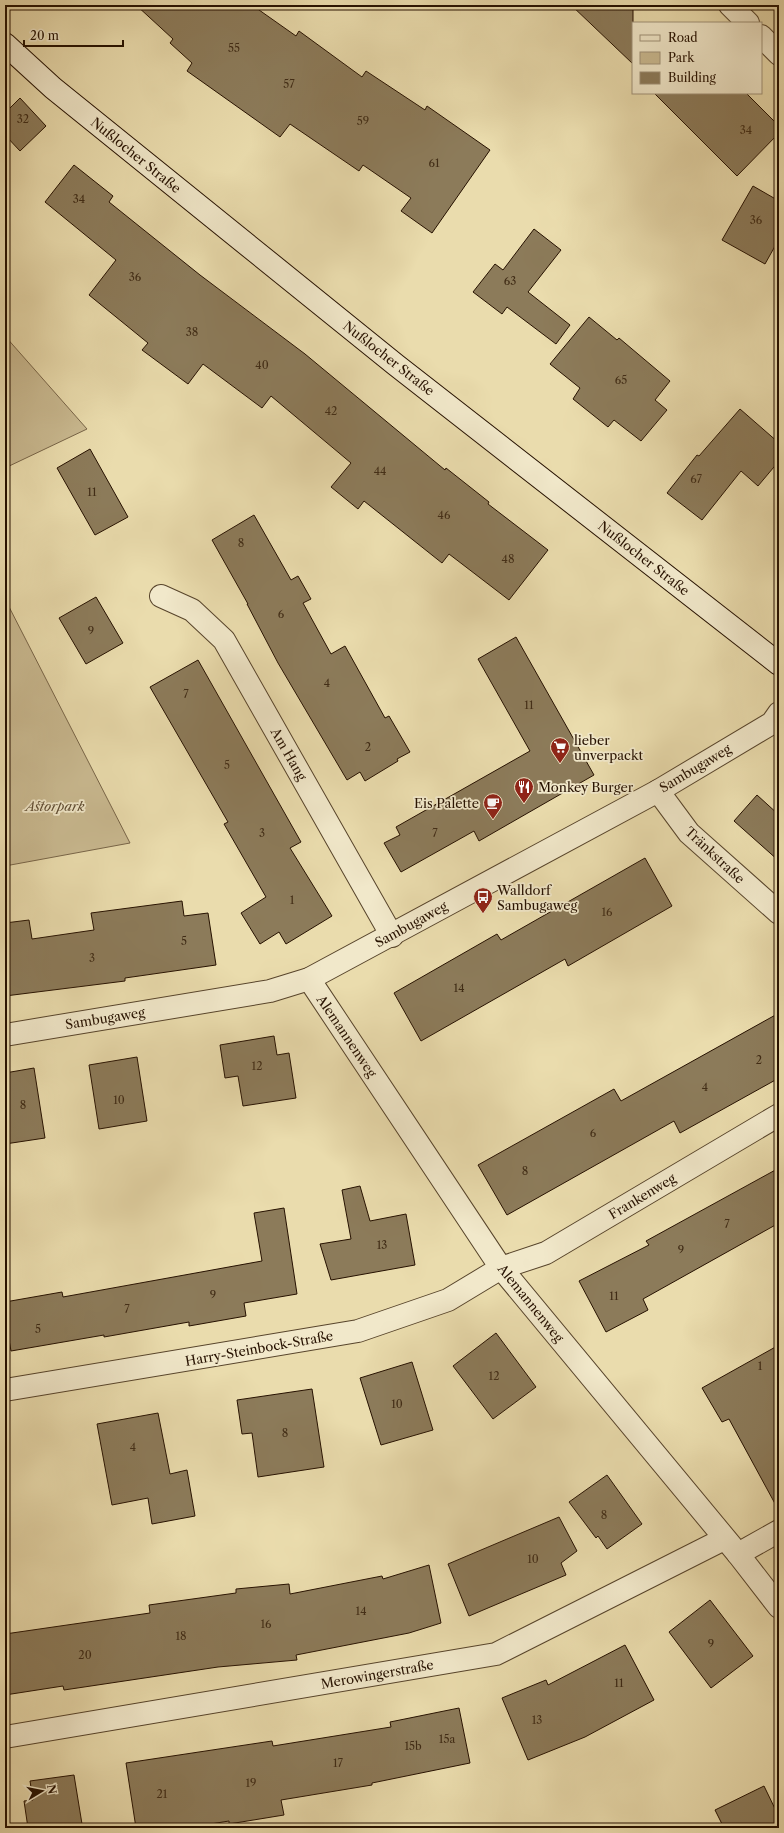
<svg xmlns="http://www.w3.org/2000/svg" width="784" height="1833" font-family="'Libre Caslon Text',serif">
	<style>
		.green { fill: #c9b990; stroke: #786548 }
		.building { fill: #8c7b5a; stroke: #261100 }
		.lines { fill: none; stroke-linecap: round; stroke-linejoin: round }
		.street-casing { stroke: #57442b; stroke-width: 24 }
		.secondary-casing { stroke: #261100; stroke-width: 24 }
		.street { stroke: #f1e8ca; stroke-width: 22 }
		.secondary { stroke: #f1e8ca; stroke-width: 22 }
		.labels { text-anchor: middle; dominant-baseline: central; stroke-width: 3.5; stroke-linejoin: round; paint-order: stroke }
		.number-label { font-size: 11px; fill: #402c16 }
		.street-label { font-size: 13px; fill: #261100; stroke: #f1e8ca }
		.poi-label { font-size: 13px; fill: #261100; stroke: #f1e8ca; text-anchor: start }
		.park-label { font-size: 13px; font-style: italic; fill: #5f4c32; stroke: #f1e8ca }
	</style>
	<rect width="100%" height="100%" fill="#eadcad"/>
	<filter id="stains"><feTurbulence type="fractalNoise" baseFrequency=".005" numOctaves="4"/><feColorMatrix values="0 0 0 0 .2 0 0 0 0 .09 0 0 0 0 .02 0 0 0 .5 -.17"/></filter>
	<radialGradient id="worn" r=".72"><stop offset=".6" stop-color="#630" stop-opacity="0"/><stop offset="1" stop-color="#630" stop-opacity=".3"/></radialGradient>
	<!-- green -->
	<g class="green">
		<path d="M5 336 87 429 5 468Z"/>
		<path d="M5 599 130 843 5 866Z"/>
	</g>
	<!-- building -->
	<g class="building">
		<path d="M136 5H252L296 36 299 31 362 77 366 71 425 110 427 106 490 150 432 233 401 211 411 198 363 165 359 171 290 124 280 137 187 71 192 63 170 43 173 39Z"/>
		<path d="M571 5H633V64Z"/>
		<path d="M654 93H746L779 126V133L737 176Z"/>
		<path d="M20 98 46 126 20 151 5 135V113Z"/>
		<path d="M74 165 113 196 109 202 200 275 305 354 445 470 446 468 489 502 488 504 548 550 509 600 449 554 442 563 364 501 358 509 331 487 351 463 271 396 262 408 203 364 188 384 142 350 148 343 89 295 116 260 45 202Z"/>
		<path d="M753 186 779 201V239L765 264 722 240Z"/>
		<path d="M534 229 561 250 528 292 570 325 556 344 507 307 502 314 473 292 495 264 503 270Z"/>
		<path d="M589 317 617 340 619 338 670 381 655 400 667 410 641 441 614 420 608 427 573 399 580 388 550 364Z"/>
		<path d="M740 409 779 443V461L758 486 741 471 702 520 667 493 697 455 699 456Z"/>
		<path d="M90 449 128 517 95 535 57 468Z"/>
		<path d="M254 515 291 580 298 576 311 599 303 603 331 654 345 646 385 718 389 716 410 752 397 759 398 761 365 781 360 772 347 780 278 663 247 604H248L212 540Z"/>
		<path d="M96 597 123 643 86 664 59 618Z"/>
		<path d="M516 637 594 775 479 841 474 831 401 872 384 843 400 835 396 827 530 751 478 659Z"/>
		<path d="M198 660 301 842 290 848 332 916 286 944 279 932 260 944 241 913 266 897 224 824 228 822 150 687Z"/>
		<path d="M757 795 779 815V861L734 821Z"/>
		<path d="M645 858 672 906 568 966 565 959 421 1041 394 993 497 934 501 940Z"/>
		<path d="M182 901 184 916 208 913 216 965 125 978V981L5 996V923L29 920 32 939 94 930 91 913Z"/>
		<path d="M779 1013V1078L680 1133 674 1121 507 1215 478 1165 614 1089 621 1101Z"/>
		<path d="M274 1036 277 1055 289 1053 296 1098 243 1106 238 1076 225 1078 220 1045Z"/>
		<path d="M137 1057 147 1121 99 1129 89 1065Z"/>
		<path d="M34 1068 45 1138 5 1144V1073Z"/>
		<path d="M779 1168V1223L643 1299 648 1310 606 1332 579 1281 649 1245 646 1241Z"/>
		<path d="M360 1186 370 1221 406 1214 415 1265 331 1280 320 1244 351 1239 342 1190Z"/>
		<path d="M284 1208 297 1294 244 1303 246 1316 189 1326V1322L104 1337V1335L11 1351 5 1317V1302L62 1292 63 1297 262 1261 254 1213Z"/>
		<path d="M496 1333 536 1387 493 1419 453 1366Z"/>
		<path d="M779 1345V1511L729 1419 722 1422 702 1388Z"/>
		<path d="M412 1362 433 1430 381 1445 360 1378Z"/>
		<path d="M312 1389 324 1467 258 1477 252 1433 242 1434 237 1400Z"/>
		<path d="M158 1413 170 1474 187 1470 195 1516 152 1524 148 1498 112 1505 97 1424Z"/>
		<path d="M607 1475 642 1524 607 1549 598 1536 596 1538 569 1502Z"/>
		<path d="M559 1517 577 1551 561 1563 566 1575 469 1616 448 1564Z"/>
		<path d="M429 1565 441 1623 409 1633 296 1655 297 1660 218 1667 64 1690 63 1686 5 1695V1634L150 1613 149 1605 236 1593V1589L289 1584 290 1594 382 1576 383 1579Z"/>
		<path d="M710 1600 753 1656 711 1688 669 1632Z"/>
		<path d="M625 1645 654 1700 585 1737 528 1760 502 1698 546 1680 548 1685Z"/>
		<path d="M459 1708 470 1763 372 1783V1785L281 1800 284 1815 229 1824V1821L186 1828H136L126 1763 272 1741 273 1746 391 1727 390 1722Z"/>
		<path d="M74 1775 82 1824 55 1828H28L24 1801 33 1800 30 1781Z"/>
		<path d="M764 1786 779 1817V1828H724L715 1810Z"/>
	</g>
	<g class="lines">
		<!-- street casing -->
		<g class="street-casing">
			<g id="street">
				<path d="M730 5 748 23"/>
				<path d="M761 36 779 54"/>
				<path d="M161 596 192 610 224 640 392 936"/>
				<path d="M658 791 689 833 779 913"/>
				<path d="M309 979 501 1268 738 1554 779 1607"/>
				<path d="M5 1035 270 991 309 979 658 791 772 723 779 713"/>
				<path d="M5 1390 358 1331 448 1300 501 1268 546 1253 779 1115"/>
				<path d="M738 1554 779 1531"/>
				<path d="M5 1737 496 1654 724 1539"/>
			</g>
		</g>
		<!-- secondary casing -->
		<g class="secondary-casing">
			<path id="secondary" d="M5 44 53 88 396 365 779 664"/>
		</g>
		<!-- street -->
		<use href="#street" class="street"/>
		<!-- secondary -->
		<use href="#secondary" class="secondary"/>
	</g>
	<!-- icons -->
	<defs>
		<g id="supermarket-pin" transform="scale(1)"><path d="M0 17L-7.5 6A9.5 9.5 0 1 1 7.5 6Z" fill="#8f2418" stroke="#f1e8ca"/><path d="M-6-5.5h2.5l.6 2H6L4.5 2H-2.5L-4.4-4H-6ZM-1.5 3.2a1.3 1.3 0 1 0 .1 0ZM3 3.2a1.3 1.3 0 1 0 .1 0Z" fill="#fff"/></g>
		<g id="restaurant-pin" transform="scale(1)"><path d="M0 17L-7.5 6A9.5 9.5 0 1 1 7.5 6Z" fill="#8f2418" stroke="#f1e8ca"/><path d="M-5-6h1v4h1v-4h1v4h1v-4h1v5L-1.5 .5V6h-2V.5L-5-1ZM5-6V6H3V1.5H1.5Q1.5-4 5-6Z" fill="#fff"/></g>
		<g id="cafe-pin" transform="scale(1)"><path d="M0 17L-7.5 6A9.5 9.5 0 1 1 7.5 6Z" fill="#8f2418" stroke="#f1e8ca"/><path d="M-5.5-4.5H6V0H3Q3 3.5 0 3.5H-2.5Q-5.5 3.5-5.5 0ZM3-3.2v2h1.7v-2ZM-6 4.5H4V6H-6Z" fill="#fff"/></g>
		<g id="bus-pin" transform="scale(1)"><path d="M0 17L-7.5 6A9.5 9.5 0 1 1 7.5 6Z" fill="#8f2418" stroke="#f1e8ca"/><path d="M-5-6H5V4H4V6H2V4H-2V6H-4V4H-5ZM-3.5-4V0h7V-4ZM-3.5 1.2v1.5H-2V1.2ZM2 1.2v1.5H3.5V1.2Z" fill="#fff"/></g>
	</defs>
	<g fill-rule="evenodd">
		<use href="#supermarket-pin" x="560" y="747"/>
		<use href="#restaurant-pin" x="524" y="787"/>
		<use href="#cafe-pin" x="493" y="803"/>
		<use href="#bus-pin" x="483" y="897"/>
	</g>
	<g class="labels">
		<!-- number labels -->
		<g class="number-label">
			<text x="234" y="48">55</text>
			<text x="289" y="84">57</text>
			<text x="23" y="119">32</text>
			<text x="363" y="121">59</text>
			<text x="746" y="130">34</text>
			<text x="434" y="163">61</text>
			<text x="79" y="199">34</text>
			<text x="756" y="220">36</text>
			<text x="135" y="277">36</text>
			<text x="510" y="281">63</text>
			<text x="192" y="332">38</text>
			<text x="262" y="365">40</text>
			<text x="621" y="380">65</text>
			<text x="331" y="411">42</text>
			<text x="380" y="471">44</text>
			<text x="696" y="479">67</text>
			<text x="92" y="492">11</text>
			<text x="444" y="515">46</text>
			<text x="241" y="543">8</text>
			<text x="508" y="559">48</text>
			<text x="281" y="614">6</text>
			<text x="91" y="631">9</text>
			<text x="327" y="683">4</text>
			<text x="186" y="694">7</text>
			<text x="529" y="705">11</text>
			<text x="368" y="747">2</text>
			<text x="227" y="765">5</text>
			<text x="262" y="833">3</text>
			<text x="435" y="833">7</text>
			<text x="292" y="900">1</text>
			<text x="607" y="912">16</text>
			<text x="184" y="941">5</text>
			<text x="92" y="958">3</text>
			<text x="459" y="988">14</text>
			<text x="759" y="1060">2</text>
			<text x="257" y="1066">12</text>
			<text x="705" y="1087">4</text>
			<text x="119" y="1100">10</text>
			<text x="23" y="1105">8</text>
			<text x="593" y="1133">6</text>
			<text x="525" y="1171">8</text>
			<text x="727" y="1224">7</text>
			<text x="382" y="1245">13</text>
			<text x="681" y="1250">9</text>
			<text x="213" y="1295">9</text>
			<text x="614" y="1296">11</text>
			<text x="127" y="1309">7</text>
			<text x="38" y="1329">5</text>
			<text x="760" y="1366">1</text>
			<text x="494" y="1376">12</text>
			<text x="397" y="1404">10</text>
			<text x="285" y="1433">8</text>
			<text x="133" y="1447">4</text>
			<text x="604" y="1515">8</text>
			<text x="533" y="1559">10</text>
			<text x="361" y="1611">14</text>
			<text x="266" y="1624">16</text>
			<text x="181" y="1636">18</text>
			<text x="711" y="1644">9</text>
			<text x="85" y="1655">20</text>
			<text x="619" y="1683">11</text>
			<text x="537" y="1720">13</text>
			<text x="447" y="1739">15a</text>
			<text x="413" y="1746">15b</text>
			<text x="338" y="1763">17</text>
			<text x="251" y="1783">19</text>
			<text x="162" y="1794">21</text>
		</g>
		<!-- street labels -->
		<g class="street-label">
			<text transform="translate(136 155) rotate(39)">Nußlocher Straße</text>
			<text transform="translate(389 358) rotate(38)">Nußlocher Straße</text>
			<text transform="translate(644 558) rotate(38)">Nußlocher Straße</text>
			<text transform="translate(289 754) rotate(60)">Am Hang</text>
			<text transform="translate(695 768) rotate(-31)">Sambugaweg</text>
			<text transform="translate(715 855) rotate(43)">Tränkstraße</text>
			<text transform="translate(411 924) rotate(-29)">Sambugaweg</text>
			<text transform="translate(105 1018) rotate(-9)">Sambugaweg</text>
			<text transform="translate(347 1036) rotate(56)">Alemannenweg</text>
			<text transform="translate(642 1196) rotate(-31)">Frankenweg</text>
			<text transform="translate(531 1303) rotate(51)">Alemannenweg</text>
			<text transform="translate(259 1348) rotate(-10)">Harry-Steinbock-Straße</text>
			<text transform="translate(377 1674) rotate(-10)">Merowingerstraße</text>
		</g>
		<!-- poi labels -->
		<g class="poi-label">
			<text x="574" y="740">lieber<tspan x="574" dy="15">unverpackt</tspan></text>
			<text x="538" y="787">Monkey Burger</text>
			<text x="479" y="803" text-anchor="end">Eis Palette</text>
			<text x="497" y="890">Walldorf<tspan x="497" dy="15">Sambugaweg</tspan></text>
		</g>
		<!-- park labels -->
		<g class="park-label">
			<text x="55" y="806">Astorpark</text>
		</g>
	</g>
	<!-- margin -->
	<rect width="784" height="1833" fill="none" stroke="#eadcad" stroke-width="20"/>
	<rect x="6" y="6" width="772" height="1821" fill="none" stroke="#261100" stroke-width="2"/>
	<rect x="10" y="10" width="764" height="1813" fill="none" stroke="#261100"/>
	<!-- legend -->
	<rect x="632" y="22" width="130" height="72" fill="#f1e8ca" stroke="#a09279"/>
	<rect x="640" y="35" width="20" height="6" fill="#f1e8ca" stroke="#a09279"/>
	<text x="668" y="42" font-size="12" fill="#261100">Road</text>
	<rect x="640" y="52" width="20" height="12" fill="#c9b990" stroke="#a09279"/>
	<text x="668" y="62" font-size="12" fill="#261100">Park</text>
	<rect x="640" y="72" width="20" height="12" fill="#8c7b5a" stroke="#a09279"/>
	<text x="668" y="82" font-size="12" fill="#261100">Building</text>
	<!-- north arrow -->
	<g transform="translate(42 1791) rotate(80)" stroke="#f1e8ca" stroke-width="3" paint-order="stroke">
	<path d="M0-3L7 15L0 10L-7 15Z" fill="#261100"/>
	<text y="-6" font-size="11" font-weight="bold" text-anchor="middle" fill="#261100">N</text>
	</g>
	<!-- scale -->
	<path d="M24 40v6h99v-6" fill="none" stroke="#261100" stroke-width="2"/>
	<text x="30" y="40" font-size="12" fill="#261100" stroke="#f1e8ca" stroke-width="3" paint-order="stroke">20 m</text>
	<rect width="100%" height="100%" filter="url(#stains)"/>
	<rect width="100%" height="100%" fill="url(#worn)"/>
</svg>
